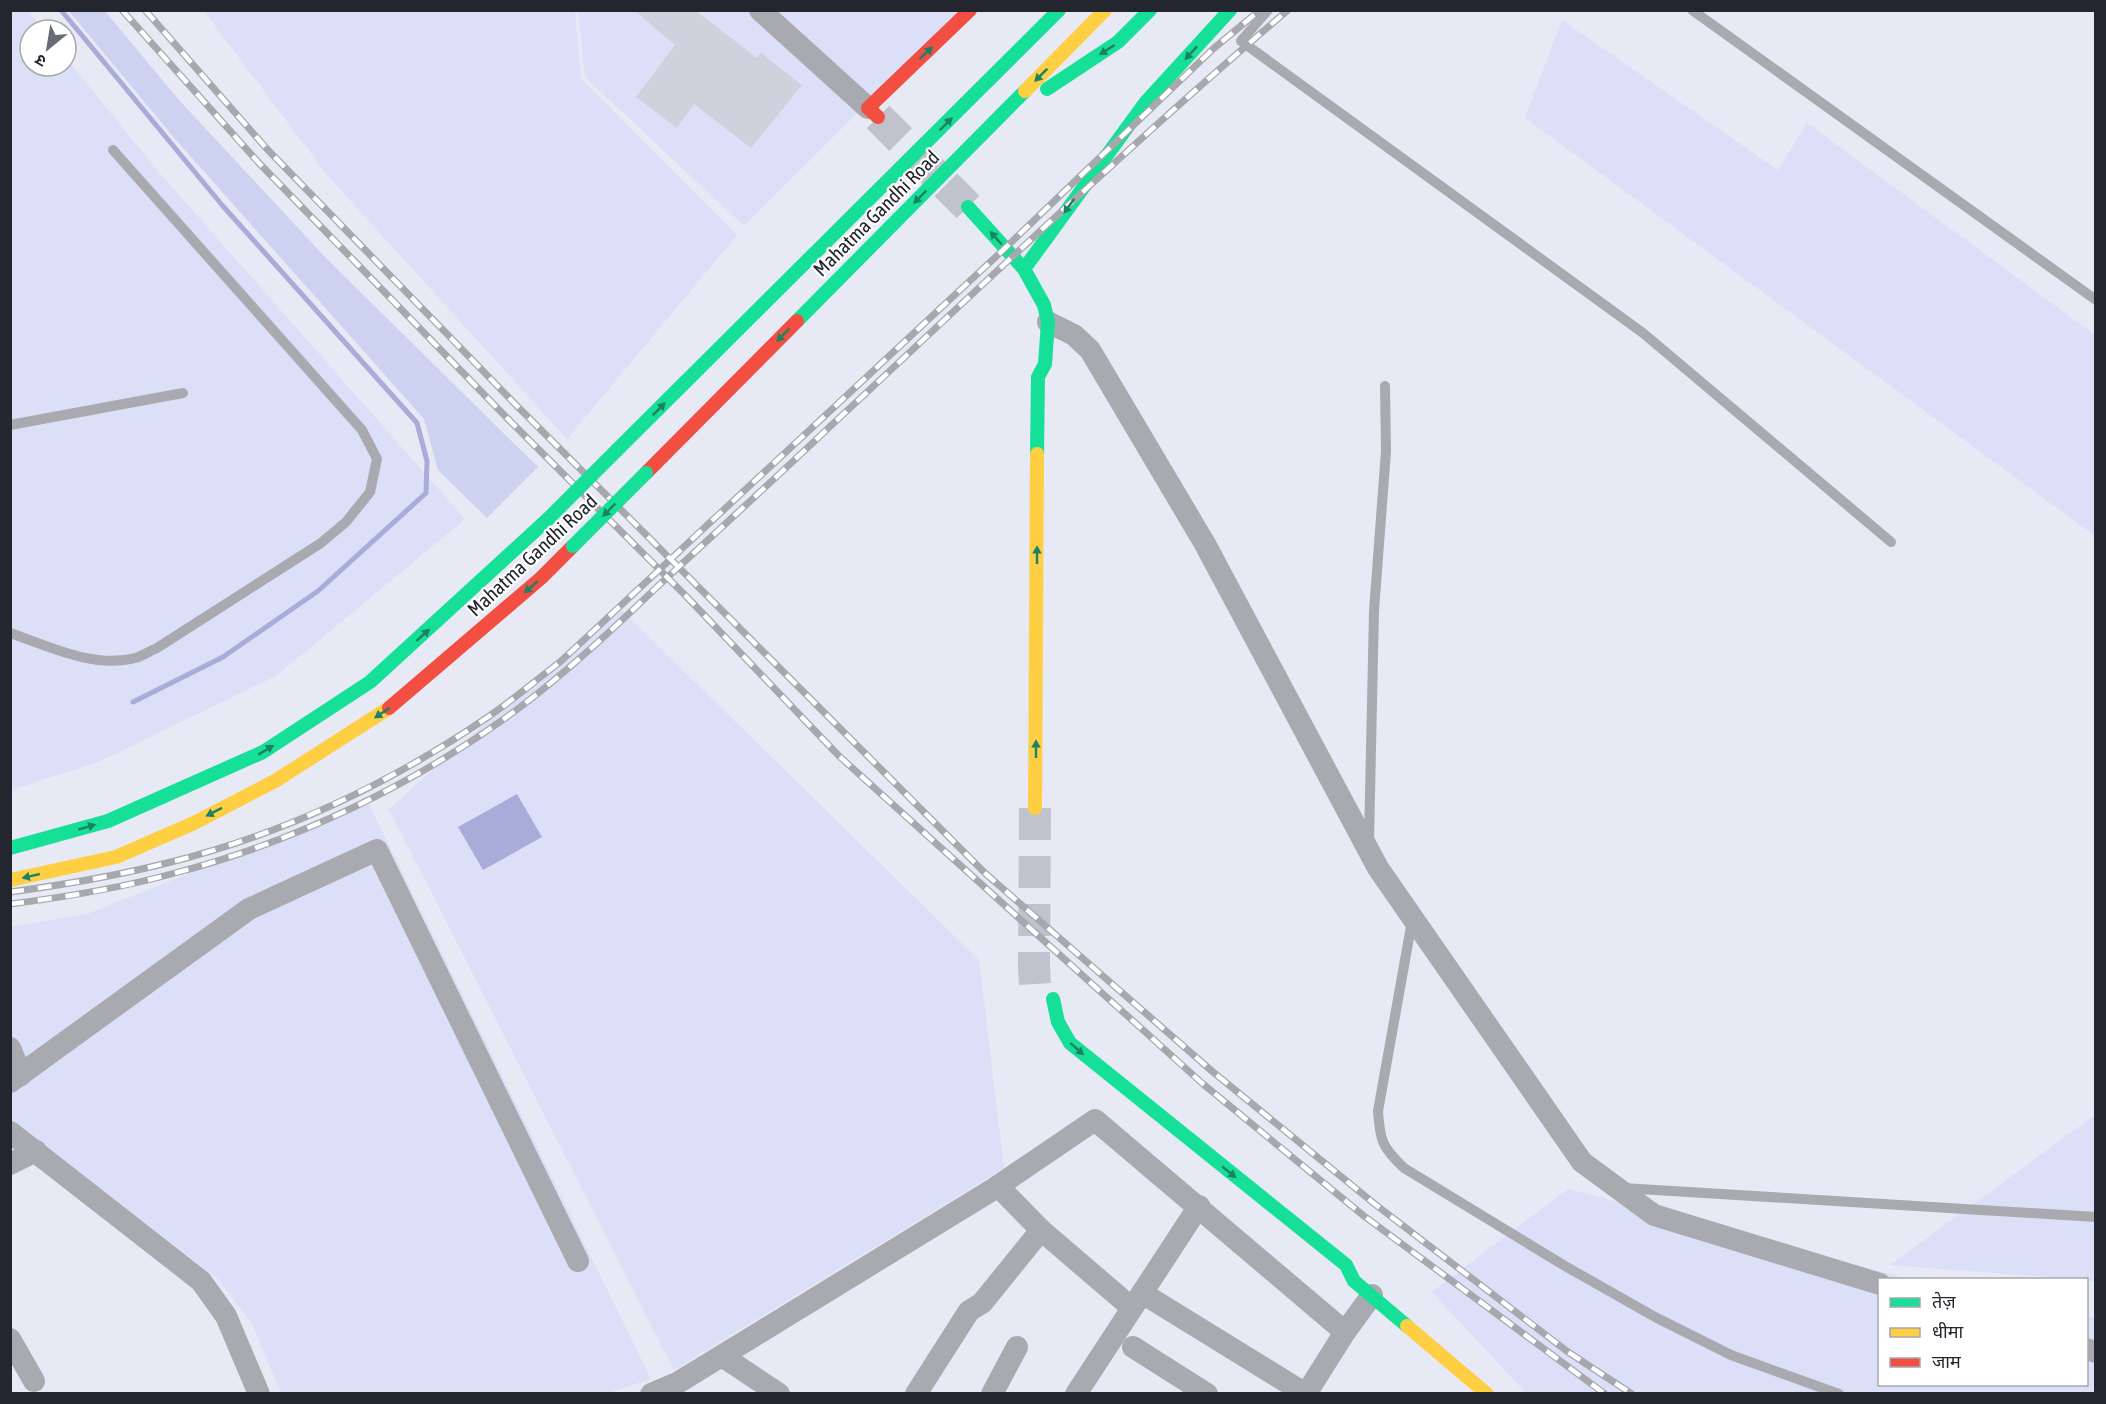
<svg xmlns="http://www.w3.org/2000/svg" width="2106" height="1404" font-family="'Asap Condensed','Noto Sans Devanagari',sans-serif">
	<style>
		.built { fill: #dcdff8 }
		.green { fill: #ced2f1 }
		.water { fill: #a7acd8 }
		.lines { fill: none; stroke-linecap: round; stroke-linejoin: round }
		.stream { stroke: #a7acd8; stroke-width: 5 }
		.building { fill: #cfd1dc }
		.secondary-tunnel { stroke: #c0c2cd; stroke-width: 32; stroke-dasharray: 32 16; stroke-linecap: butt }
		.lane { stroke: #a9aab0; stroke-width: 10 }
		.street { stroke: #a9aab0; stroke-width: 22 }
		.fast { stroke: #16e098; stroke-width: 14 }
		.slow { stroke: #ffcf43; stroke-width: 14 }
		.jam { stroke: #f24e42; stroke-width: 14 }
		.rail-casing { stroke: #a6a8ae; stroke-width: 7 }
		.rail { stroke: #fff; stroke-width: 4.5; stroke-dasharray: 14; stroke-linecap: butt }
		.fast-bridge { stroke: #16e098; stroke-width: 14 }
		.oneway { fill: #1c8264 }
		.labels { text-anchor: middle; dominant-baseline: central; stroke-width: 4.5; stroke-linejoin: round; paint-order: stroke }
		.street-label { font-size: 20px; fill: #23252f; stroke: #fff }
	</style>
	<rect width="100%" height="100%" fill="#e7e9f5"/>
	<!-- built -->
	<g class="built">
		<path d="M27 10 43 30H30V66H66V58L156 169 465 519 276 676 98 762 11 790 10 11Z"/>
		<path d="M204 11H575L581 79 737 235 567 439 328 176Z"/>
		<path d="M578 11H960L744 226 585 77Z"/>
		<path d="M1562 20 1778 170 1807 123 2095 335V536L1525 118Z"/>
		<path d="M617 606 979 960 1004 1168 674 1370 389 809Z"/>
		<path d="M368 802 651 1379 605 1394 281 1393 252 1324 218 1279 11 1120 10 927 87 914Z"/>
		<path d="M2095 1115V1282L2087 1281 2086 1280 1890 1265Z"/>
		<path d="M1568 1189 1909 1279 1880 1280V1384H2086L2087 1316 2095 1318V1393H1526L1432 1292Z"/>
	</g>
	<!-- green -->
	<path class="green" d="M69 11H105L179 100 326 258 538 467 487 518 438 470 424 419 176 140Z"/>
	<!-- water -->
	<path class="water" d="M517 794 542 837 483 870 458 827Z"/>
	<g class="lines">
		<!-- stream -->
		<path class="stream" d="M61 10 222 205 417 423 427 461 426 493 318 591 223 657 133 702"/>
	</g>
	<!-- building -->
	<path class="building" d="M634 10H695L757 58 761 53 802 85 751 148 694 104 677 128 636 97 675 45Z"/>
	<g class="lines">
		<!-- secondary-tunnel -->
		<g class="secondary-tunnel">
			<path d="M878 117 968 207"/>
			<path d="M1035 808 1034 967 1036 1000"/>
		</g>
		<!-- lane -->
		<g class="lane">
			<path d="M1268 10 1241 41 1643 333 1891 542"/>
			<path d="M1692 10 2096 300"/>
			<path d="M10 425 183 393"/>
			<path d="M10 633C48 646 94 669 135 658 142 656 150 651 157 648L321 543 346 522 370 492 377 459 362 430 113 150"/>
			<path d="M1369 841 1374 611 1386 451 1385 386"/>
			<path d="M1412 921 1378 1111C1380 1141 1382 1147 1404 1168L1565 1266 1655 1317 1731 1355 1839 1394"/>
			<path d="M1623 1188 2096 1217"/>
		</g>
		<!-- street -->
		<g class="street">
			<path d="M760 10 868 108"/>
			<path d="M1048 322 1074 335 1090 350 1205 544 1378 868 1582 1162 1654 1215 1880 1284"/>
			<path d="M10 1048 21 1075"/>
			<path d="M10 1082 249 909 377 850 578 1261"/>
			<path d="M10 1132 201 1281 226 1316 259 1394"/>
			<path d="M10 1164 36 1151"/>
			<path d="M998 1186 1041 1230 1132 1308"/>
			<path d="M1142 1293 1306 1394 1345 1332 1372 1295"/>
			<path d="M10 1339 34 1381"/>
			<path d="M1133 1347 1207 1394"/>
			<path d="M2086 1349 2096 1352"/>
			<path d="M722 1356 779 1394"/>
			<path d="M651 1394 679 1382 992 1190 1095 1120 1345 1332"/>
			<path d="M916 1394 969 1311 982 1303 1041 1230"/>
			<path d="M992 1394 1017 1347"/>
			<path d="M1076 1394 1199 1206"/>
		</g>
		<!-- fast -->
		<g class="fast">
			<path d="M1047 89 1118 42 1150 10"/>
			<path d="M968 207 1024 269 1044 305 1048 322 1045 364 1038 377 1037 454"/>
			<path d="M1024 269 1145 103 1230 10"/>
			<path d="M797 321 1025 91"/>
			<path d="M617 450 1059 10"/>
			<path d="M10 848 108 821 263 752 370 682 548 519"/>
			<path d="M1053 999 1058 1022 1070 1043 1346 1265 1354 1281 1407 1326"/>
		</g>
		<!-- slow -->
		<g class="slow">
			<path d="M1025 91 1105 10"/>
			<path d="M1035 808 1037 454"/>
			<path d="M10 880 116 857 194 823 275 781 389 708"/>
			<path d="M1407 1326 1487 1394"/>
		</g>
		<!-- jam -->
		<g class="jam">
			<path d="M878 117 868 108 970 10"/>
			<path d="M646 473 797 321"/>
			<path d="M389 708 541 578 573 546"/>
		</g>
		<!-- rail casing -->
		<g class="rail-casing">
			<g id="rail">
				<path d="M122 10 258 162 505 416 685 595 839 756 1203 1084 1364 1216 1605 1394"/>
				<path d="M145 10 267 149 517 406 986 874 1213 1072 1376 1205 1568 1352 1632 1394"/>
				<path d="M10 892C63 885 115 876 167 863 281 835 391 783 488 717 513 700 536 680 560 662L1001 252 1213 49 1260 10"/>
				<path d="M10 904C66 897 121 888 175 873 297 841 418 783 519 708 568 671 613 629 657 587 712 536 767 486 821 435 975 292 1128 146 1288 10"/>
			</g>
		</g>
		<!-- rail -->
		<use href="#rail" class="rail"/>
		<!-- fast-bridge -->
		<g class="fast-bridge">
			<path d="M548 519 617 450"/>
			<path d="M573 546 646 473"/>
		</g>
	</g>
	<!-- one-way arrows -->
	<defs><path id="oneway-solid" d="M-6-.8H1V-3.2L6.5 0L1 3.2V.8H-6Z" transform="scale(1.5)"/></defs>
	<g class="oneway">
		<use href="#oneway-solid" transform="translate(1107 50) rotate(147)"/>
		<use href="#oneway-solid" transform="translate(926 53) rotate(-43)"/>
		<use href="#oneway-solid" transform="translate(1191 53) rotate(133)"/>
		<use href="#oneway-solid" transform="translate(1041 75) rotate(135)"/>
		<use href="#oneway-solid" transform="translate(946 124) rotate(-45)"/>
		<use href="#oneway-solid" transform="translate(920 197) rotate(135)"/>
		<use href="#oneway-solid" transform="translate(1069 206) rotate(126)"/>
		<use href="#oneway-solid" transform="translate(996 238) rotate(-131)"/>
		<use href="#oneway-solid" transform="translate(783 335) rotate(135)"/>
		<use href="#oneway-solid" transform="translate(659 409) rotate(-45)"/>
		<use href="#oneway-solid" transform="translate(609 510) rotate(135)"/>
		<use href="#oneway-solid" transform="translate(1037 555) rotate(-90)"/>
		<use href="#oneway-solid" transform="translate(531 587) rotate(139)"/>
		<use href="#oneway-solid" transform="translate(423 635) rotate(-42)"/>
		<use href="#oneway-solid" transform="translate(382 713) rotate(146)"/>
		<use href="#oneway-solid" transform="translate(1036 749) rotate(-90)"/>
		<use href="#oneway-solid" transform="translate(266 750) rotate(-31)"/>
		<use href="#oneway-solid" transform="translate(214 812) rotate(153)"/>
		<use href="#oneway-solid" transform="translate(87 827) rotate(-16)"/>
		<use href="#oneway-solid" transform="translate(31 876) rotate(167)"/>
		<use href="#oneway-solid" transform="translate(1077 1049) rotate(42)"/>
		<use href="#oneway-solid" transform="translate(1229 1172) rotate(39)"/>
	</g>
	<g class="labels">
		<!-- street labels -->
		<g class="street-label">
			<text transform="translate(876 213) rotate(-45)">Mahatma Gandhi Road</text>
			<text transform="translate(532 555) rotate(-43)">Mahatma Gandhi Road</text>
		</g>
	</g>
	<!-- border -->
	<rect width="2106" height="1404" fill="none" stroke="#23252f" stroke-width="24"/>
	<!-- legend -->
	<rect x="1878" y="1278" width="210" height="108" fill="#ffffff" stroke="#a7a8ac" stroke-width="1.5"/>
	<rect x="1890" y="1298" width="30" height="9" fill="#16e098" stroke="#a7a8ac" stroke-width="1.5"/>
	<text x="1932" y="1308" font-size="18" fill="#23252f">तेज़</text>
	<rect x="1890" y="1328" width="30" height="9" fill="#ffcf43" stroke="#a7a8ac" stroke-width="1.5"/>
	<text x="1932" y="1338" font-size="18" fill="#23252f">धीमा</text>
	<rect x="1890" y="1358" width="30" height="9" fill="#f24e42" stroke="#a7a8ac" stroke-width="1.5"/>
	<text x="1932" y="1368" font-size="18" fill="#23252f">जाम</text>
	<!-- north arrow -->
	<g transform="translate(48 48) rotate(210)"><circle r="28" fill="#ffffff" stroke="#a7a8ac" stroke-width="1.5"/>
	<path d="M0-4.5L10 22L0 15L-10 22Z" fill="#686a74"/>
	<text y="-9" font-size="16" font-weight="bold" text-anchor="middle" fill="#23252f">उ</text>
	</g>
</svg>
